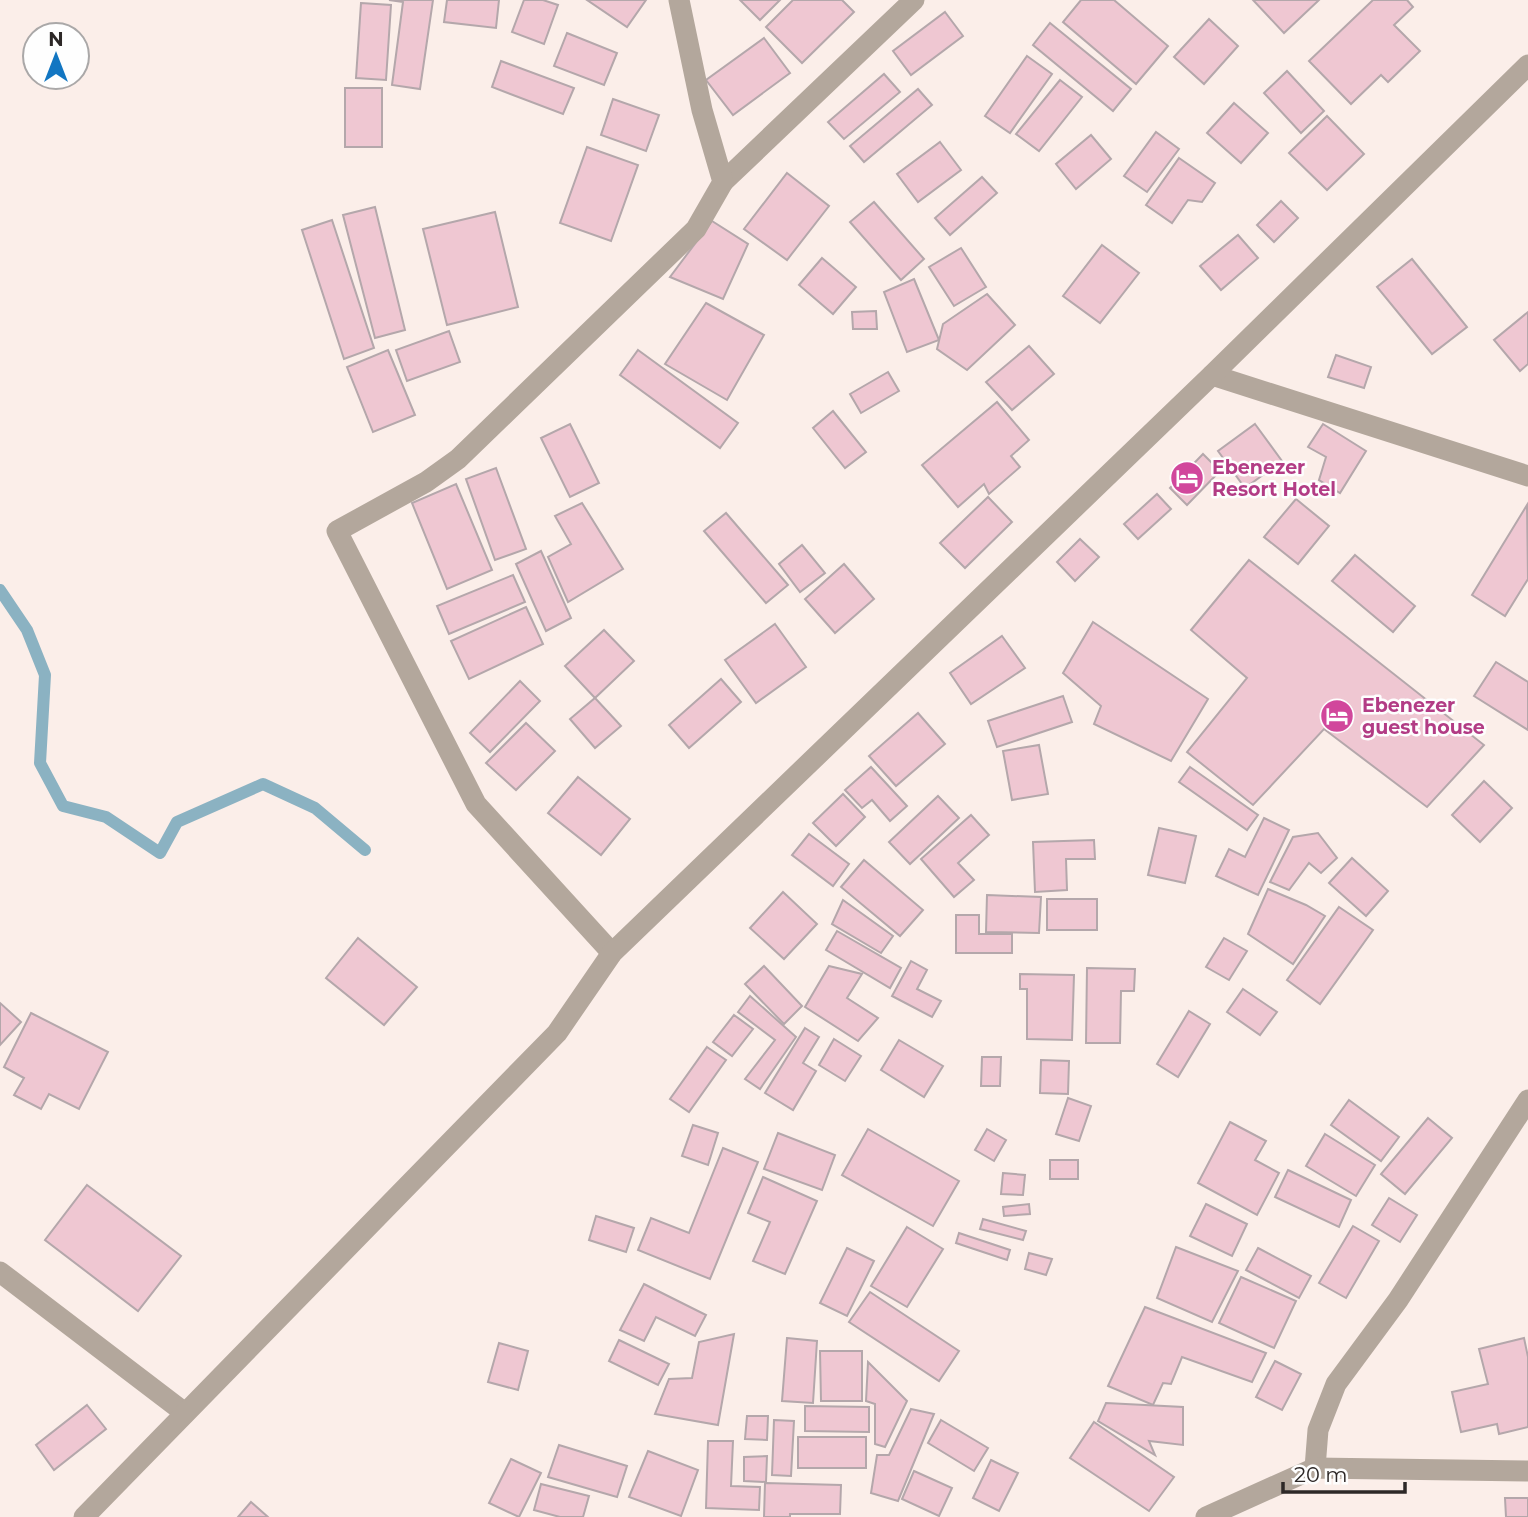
<svg xmlns="http://www.w3.org/2000/svg" width="1528" height="1517" font-family="Montserrat,sans-serif">
	<style>
		.lines { fill: none; stroke-linecap: round; stroke-linejoin: round }
		.stream { stroke: #8bb2c2; stroke-width: 12 }
		.building { fill: #efc7d2; stroke: #b4a7ab; stroke-width: 2 }
		.minor { stroke: #b3a79c; stroke-width: 21 }
		.labels { text-anchor: middle; dominant-baseline: central; stroke-width: 5; stroke-linejoin: round; paint-order: stroke }
		.hotel-label { font-size: 19px; font-weight: bold; fill: #b23c85; stroke: #fefefe; text-anchor: start }
	</style>
	<rect width="100%" height="100%" fill="#fbeee9"/>
	<g class="lines">
		<!-- stream -->
		<path class="stream" d="M0 590 27 630 45 675 40 763 63 806 106 817 160 853 177 822 263 784 315 808 365 850"/>
	</g>
	<!-- building -->
	<g class="building">
		<path d="M389 0H433L420 89 392 85 403 2Z"/>
		<path d="M447 0H499L496 28 444 22Z"/>
		<path d="M524 0H543L558 5 544 44 512 32Z"/>
		<path d="M587 0H646L627 27Z"/>
		<path d="M740 0H780L760 20Z"/>
		<path d="M793 0H842L854 12 802 63 766 27Z"/>
		<path d="M1081 0H1114L1168 46 1136 84 1063 22Z"/>
		<path d="M1253 0H1319L1284 33Z"/>
		<path d="M1373 0H1407L1413 7 1394 25 1420 51 1388 82 1381 75 1351 104 1309 61Z"/>
		<path d="M361 3 391 5 386 80 356 78Z"/>
		<path d="M945 12 963 36 911 75 893 51Z"/>
		<path d="M1209 19 1238 46 1204 84 1174 57Z"/>
		<path d="M1050 23 1131 89 1113 111 1033 45Z"/>
		<path d="M567 33 617 53 604 85 554 66Z"/>
		<path d="M764 38 790 73 733 115 706 80Z"/>
		<path d="M1027 56 1052 74 1010 133 985 116Z"/>
		<path d="M501 61 574 88 563 114 492 87Z"/>
		<path d="M1287 71 1324 111 1301 133 1264 93Z"/>
		<path d="M884 74 900 92 844 139 828 122Z"/>
		<path d="M1060 80 1082 97 1039 151 1016 134Z"/>
		<rect x="345" y="88" width="37" height="59"/>
		<path d="M918 89 932 105 864 162 850 146Z"/>
		<path d="M613 99 659 115 646 151 601 135Z"/>
		<path d="M1234 103 1268 133 1241 163 1207 133Z"/>
		<path d="M1327 116 1364 154 1327 190 1289 153Z"/>
		<path d="M1156 132 1179 149 1147 192 1124 176Z"/>
		<path d="M1091 135 1111 159 1076 189 1056 164Z"/>
		<path d="M940 142 961 170 918 202 897 174Z"/>
		<path d="M587 147 638 165 611 241 560 223Z"/>
		<path d="M1179 158 1215 183 1202 202 1188 200 1172 223 1146 205Z"/>
		<path d="M787 173 829 206 787 260 744 229Z"/>
		<path d="M982 177 997 193 950 235 935 218Z"/>
		<path d="M1281 201 1298 218 1274 242 1257 225Z"/>
		<path d="M874 202 924 259 901 280 850 222Z"/>
		<path d="M375 207 405 330 375 338 343 215Z"/>
		<path d="M495 212 518 307 447 325 423 229Z"/>
		<path d="M332 220 374 348 344 359 302 230Z"/>
		<path d="M712 221 748 244 723 299 670 277Z"/>
		<path d="M1238 235 1258 258 1221 290 1200 266Z"/>
		<path d="M1102 245 1139 273 1100 323 1063 296Z"/>
		<path d="M961 248 986 287 954 306 929 267Z"/>
		<path d="M822 258 856 287 833 314 799 285Z"/>
		<path d="M1412 259 1467 327 1432 354 1377 287Z"/>
		<path d="M914 279 939 340 907 352 884 292Z"/>
		<path d="M987 294 1015 325 967 370 937 349 943 324Z"/>
		<path d="M706 303 764 335 727 400 665 364Z"/>
		<path d="M876 311 877 329H853L852 312Z"/>
		<path d="M1528 312V364L1520 371 1494 340Z"/>
		<path d="M449 331 460 362 407 381 396 350Z"/>
		<path d="M1029 346 1054 374 1012 410 986 382Z"/>
		<path d="M388 350 415 415 373 432 347 367Z"/>
		<path d="M638 350 738 423 720 448 620 375Z"/>
		<path d="M1336 355 1371 367 1364 388 1328 377Z"/>
		<path d="M888 372 899 391 861 413 850 394Z"/>
		<path d="M997 402 1029 440 1011 456 1020 467 989 494 984 484 958 507 922 465Z"/>
		<path d="M833 411 866 452 845 468 813 428Z"/>
		<path d="M570 424 599 483 570 497 541 438Z"/>
		<path d="M1255 424 1282 461 1245 488 1218 451Z"/>
		<path d="M1323 424 1366 451 1340 493 1319 480 1326 457 1308 447Z"/>
		<path d="M1203 454 1220 471 1187 505 1170 488Z"/>
		<path d="M496 468 526 549 495 560 466 479Z"/>
		<path d="M456 484 492 570 447 589 412 503Z"/>
		<path d="M1157 494 1171 509 1138 539 1124 524Z"/>
		<path d="M988 497 1012 522 965 568 940 543Z"/>
		<path d="M1296 499 1329 526 1298 564 1264 537Z"/>
		<path d="M582 503 623 569 568 602 548 557 571 544 555 516Z"/>
		<path d="M1527 505 1528 579 1505 616 1472 595Z"/>
		<path d="M726 513 788 585 766 603 704 531Z"/>
		<path d="M1080 539 1099 557 1075 581 1057 562Z"/>
		<path d="M802 545 825 573 800 592 779 564Z"/>
		<path d="M541 551 571 618 546 631 516 564Z"/>
		<path d="M1355 555 1415 606 1393 632 1332 581Z"/>
		<path d="M1249 560 1484 745 1427 807 1324 729 1253 805 1187 752 1247 678 1191 630Z"/>
		<path d="M844 564 874 599 835 633 805 599Z"/>
		<path d="M513 575 525 602 449 634 437 606Z"/>
		<path d="M526 607 543 644 469 679 451 641Z"/>
		<path d="M1093 622 1208 699 1171 761 1094 724 1101 706 1063 673Z"/>
		<path d="M775 624 806 667 756 703 725 660Z"/>
		<path d="M604 630 634 661 595 698 565 666Z"/>
		<path d="M1002 636 1025 668 971 704 950 673Z"/>
		<path d="M1496 662 1528 682V730L1474 696Z"/>
		<path d="M721 679 741 702 689 748 669 725Z"/>
		<path d="M520 681 540 701 490 752 470 733Z"/>
		<path d="M1063 696 1072 722 997 747 988 721Z"/>
		<path d="M595 698 621 726 595 748 570 719Z"/>
		<path d="M918 713 945 744 896 786 869 756Z"/>
		<path d="M526 723 555 751 516 790 486 763Z"/>
		<path d="M1039 745 1048 794 1012 800 1003 751Z"/>
		<path d="M871 767 907 806 890 821 872 800 862 808 845 790Z"/>
		<path d="M1190 767 1258 815 1247 830 1179 782Z"/>
		<path d="M578 777 630 819 601 855 548 813Z"/>
		<path d="M1484 781 1512 808 1480 842 1452 815Z"/>
		<path d="M843 794 865 817 836 846 813 823Z"/>
		<path d="M938 796 959 818 910 864 889 842Z"/>
		<path d="M971 815 989 835 958 863 974 880 954 897 921 859Z"/>
		<path d="M1264 818 1289 830 1258 895 1216 876 1229 849 1245 857Z"/>
		<path d="M1159 828 1196 836 1185 883 1148 875Z"/>
		<path d="M1318 833 1337 858 1321 873 1309 863 1289 890 1270 882 1293 837Z"/>
		<path d="M809 834 849 864 833 886 792 855Z"/>
		<path d="M1094 840 1095 859H1066L1067 890 1035 892 1033 842Z"/>
		<path d="M1352 858 1388 891 1366 916 1329 883Z"/>
		<path d="M864 860 923 910 900 936 841 887Z"/>
		<path d="M1268 889 1306 905 1325 916 1293 964 1248 934Z"/>
		<path d="M783 892 817 924 784 959 750 928Z"/>
		<path d="M987 895 1041 897 1039 933 986 932Z"/>
		<rect x="1047" y="899" width="50" height="31"/>
		<path d="M843 900 893 936 881 953 832 924Z"/>
		<path d="M1339 907 1373 930 1320 1004 1287 980Z"/>
		<path d="M956 915H979V934H1012V953H956Z"/>
		<path d="M837 931 901 968 890 988 826 950Z"/>
		<path d="M358 938 417 987 384 1025 326 978Z"/>
		<path d="M1224 938 1247 951 1229 980 1206 967Z"/>
		<path d="M911 961 927 970 917 989 941 1001 932 1017 892 996Z"/>
		<path d="M764 966 802 1006 784 1024 745 984Z"/>
		<path d="M829 966 862 974 847 998 878 1018 858 1041 805 1007Z"/>
		<path d="M1087 968 1135 969 1134 991H1121L1120 1043H1086Z"/>
		<path d="M1020 974 1074 975 1072 1040 1027 1039V989H1020Z"/>
		<path d="M1243 989 1277 1012 1260 1035 1227 1012Z"/>
		<path d="M750 996 796 1037 760 1089 745 1079 775 1040 738 1012Z"/>
		<path d="M0 1003 21 1022 0 1045Z"/>
		<path d="M1189 1011 1210 1024 1178 1077 1157 1064Z"/>
		<path d="M31 1013 108 1052 79 1109 49 1094 41 1109 14 1095 24 1078 4 1067Z"/>
		<path d="M734 1015 753 1029 732 1056 713 1042Z"/>
		<path d="M805 1028 819 1037 803 1063 816 1071 793 1110 765 1093Z"/>
		<path d="M834 1039 861 1056 845 1081 819 1065Z"/>
		<path d="M899 1040 943 1066 924 1097 881 1070Z"/>
		<path d="M707 1047 726 1060 689 1112 670 1099Z"/>
		<path d="M982 1057H1001L1000 1086H981Z"/>
		<path d="M1041 1060 1069 1061 1068 1094 1040 1093Z"/>
		<path d="M1068 1098 1091 1106 1079 1141 1056 1134Z"/>
		<path d="M1349 1100 1399 1137 1381 1161 1331 1125Z"/>
		<path d="M1428 1118 1452 1138 1405 1194 1381 1174Z"/>
		<path d="M1230 1122 1266 1141 1255 1160 1279 1173 1257 1215 1198 1183Z"/>
		<path d="M693 1125 718 1133 708 1165 682 1156Z"/>
		<path d="M868 1129 959 1181 933 1226 842 1175Z"/>
		<path d="M987 1129 1006 1140 994 1161 975 1150Z"/>
		<path d="M778 1133 835 1155 822 1190 764 1169Z"/>
		<path d="M1325 1134 1375 1165 1356 1196 1306 1166Z"/>
		<path d="M723 1148 758 1162 710 1279 638 1250 651 1218 689 1233Z"/>
		<rect x="1050" y="1160" width="28" height="19"/>
		<path d="M1288 1170 1351 1200 1339 1227 1275 1197Z"/>
		<path d="M1003 1173 1025 1175 1023 1195 1001 1194Z"/>
		<path d="M763 1177 817 1201 785 1274 753 1261 770 1222 748 1213Z"/>
		<path d="M87 1185 181 1256 138 1311 45 1240Z"/>
		<path d="M1389 1198 1417 1215 1400 1242 1372 1225Z"/>
		<path d="M1029 1204 1030 1214 1004 1216 1003 1207Z"/>
		<path d="M1206 1204 1247 1224 1232 1256 1190 1236Z"/>
		<path d="M596 1216 634 1228 626 1252 589 1240Z"/>
		<path d="M983 1219 1026 1231 1023 1240 980 1229Z"/>
		<path d="M1353 1226 1379 1241 1346 1298 1319 1283Z"/>
		<path d="M907 1227 943 1249 907 1307 871 1286Z"/>
		<path d="M959 1233 1010 1250 1007 1260 956 1243Z"/>
		<path d="M1176 1247 1238 1271 1212 1322 1157 1298Z"/>
		<path d="M847 1248 874 1261 847 1316 820 1303Z"/>
		<path d="M1258 1248 1311 1276 1299 1298 1246 1270Z"/>
		<path d="M1029 1253 1052 1259 1046 1275 1025 1269Z"/>
		<path d="M1241 1277 1296 1301 1274 1348 1219 1323Z"/>
		<path d="M644 1284 706 1315 695 1336 656 1317 644 1341 620 1330Z"/>
		<path d="M870 1292 959 1351 939 1381 849 1322Z"/>
		<path d="M1145 1307 1266 1353 1252 1382 1182 1357 1171 1384 1163 1383 1153 1405 1108 1386Z"/>
		<path d="M734 1334 718 1425 655 1414 669 1379 692 1378 699 1342Z"/>
		<path d="M787 1338 817 1341 813 1403 782 1401Z"/>
		<path d="M1524 1338 1528 1357V1427L1499 1434 1497 1424 1461 1432 1452 1392 1488 1384 1479 1349Z"/>
		<path d="M619 1340 669 1364 658 1385 609 1361Z"/>
		<path d="M499 1343 528 1351 518 1390 488 1382Z"/>
		<path d="M820 1351H862V1401H821Z"/>
		<path d="M1275 1361 1301 1374 1282 1410 1256 1397Z"/>
		<path d="M868 1362 907 1401 885 1447 875 1444V1404L866 1401Z"/>
		<path d="M1106 1403 1183 1407V1445L1149 1441 1155 1455 1098 1421Z"/>
		<path d="M87 1405 106 1429 54 1470 36 1445Z"/>
		<path d="M805 1406 869 1407V1432L805 1431Z"/>
		<path d="M911 1409 934 1414 898 1501 871 1493 877 1455H889Z"/>
		<path d="M747 1416H768L767 1440 745 1439Z"/>
		<path d="M774 1420 794 1421 791 1476 772 1475Z"/>
		<path d="M941 1420 988 1448 974 1471 928 1443Z"/>
		<path d="M1094 1422 1174 1477 1149 1511 1070 1458Z"/>
		<rect x="798" y="1437" width="68" height="31"/>
		<path d="M708 1441H733L731 1486 760 1487 759 1510 706 1508Z"/>
		<path d="M559 1445 627 1466 617 1497 548 1477Z"/>
		<path d="M648 1451 698 1470 681 1516 629 1497Z"/>
		<path d="M767 1456 766 1482 744 1481V1457Z"/>
		<path d="M511 1459 541 1473 519 1517 489 1503Z"/>
		<path d="M991 1460 1018 1473 999 1511 973 1498Z"/>
		<path d="M914 1471 952 1488 939 1516 902 1499Z"/>
		<path d="M765 1483 841 1485 840 1514H790V1517H764Z"/>
		<path d="M541 1484 589 1496 583 1517H560L534 1510Z"/>
		<path d="M1505 1498H1528V1517H1506Z"/>
		<path d="M251 1502 268 1517H238Z"/>
	</g>
	<g class="lines">
		<!-- minor -->
		<g class="minor">
			<path d="M723 182 914 0"/>
			<path d="M1212 375 1528 476"/>
			<path d="M612 953 476 804 337 531 426 482 458 459 696 229 723 182 702 110 679 0"/>
			<path d="M0 1272 185 1413"/>
			<path d="M1315 1468 1318 1430 1336 1384 1398 1300 1528 1100"/>
			<path d="M84 1517 557 1033 612 953 1212 375 1528 65"/>
			<path d="M1206 1517 1315 1468 1528 1471"/>
		</g>
	</g>
	<!-- icons -->
	<defs>
		<g id="hotel-disc" transform="scale(1.75)"><circle r="9.5" fill="#d1479c" stroke="#fefefe"/><path d="M-6-4.5h1.5V1H6V5H4.5V3h-9V5H-6ZM-4 0a1.8 1.8 0 1 1 3.6 0ZM.5 0V-2.5h3Q6-2.5 6 0Z" fill="#fff"/></g>
	</defs>
	<g fill-rule="evenodd">
		<use href="#hotel-disc" x="1187" y="478"/>
		<use href="#hotel-disc" x="1337" y="716"/>
	</g>
	<g class="labels">
		<!-- hotel labels -->
		<g class="hotel-label">
			<text x="1212" y="467">Ebenezer<tspan x="1212" dy="22">Resort Hotel</tspan></text>
			<text x="1362" y="705">Ebenezer<tspan x="1362" dy="22">guest house</tspan></text>
		</g>
	</g>
	<!-- north arrow -->
	<g transform="translate(56 56)"><circle r="33" fill="#fefefe" stroke="#aaa8a8" stroke-width="2"/>
	<path d="M0-5L12 26L0 18L-12 26Z" fill="#1276c2"/>
	<text y="-10" font-size="19" font-weight="bold" text-anchor="middle" fill="#2d2827">N</text>
	</g>
	<!-- scale -->
	<path d="M1283 1482v10h122v-10" fill="none" stroke="#2d2827" stroke-width="3.5"/>
	<text x="1294" y="1482" font-size="21" fill="#2d2827" stroke="#fefefe" stroke-width="5" paint-order="stroke">20 m</text>
</svg>
